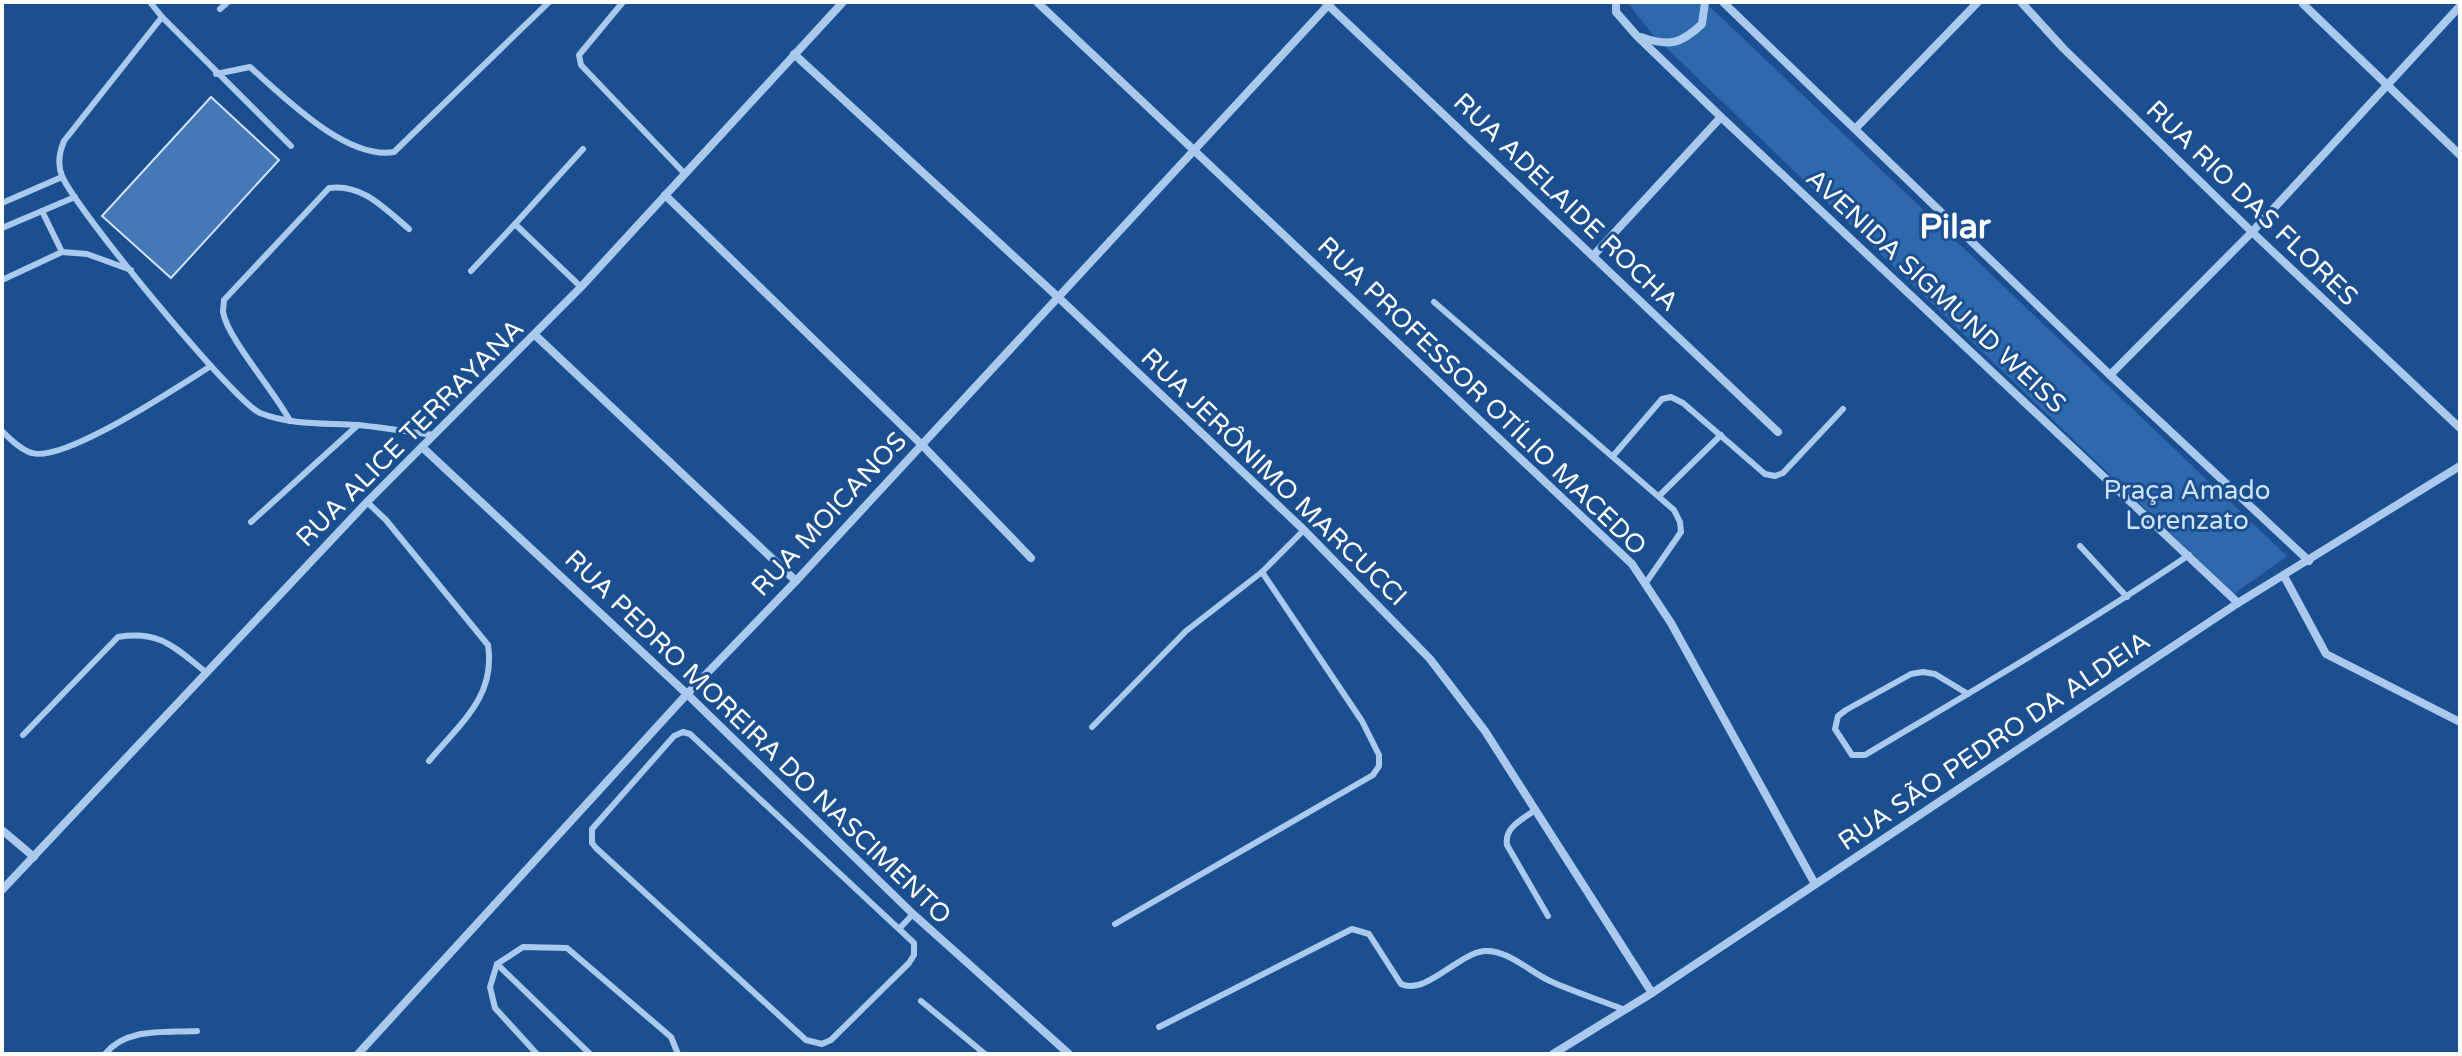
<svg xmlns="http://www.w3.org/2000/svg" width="2462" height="1056" font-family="'Varela Round',sans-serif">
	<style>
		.green { fill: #2e69ad }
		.building { fill: #4478b7; stroke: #cfe3fa; stroke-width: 2 }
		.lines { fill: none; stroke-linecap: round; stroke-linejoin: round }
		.service { stroke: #a9c9ee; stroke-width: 6 }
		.minor { stroke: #a9c9ee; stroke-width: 8 }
		.labels { text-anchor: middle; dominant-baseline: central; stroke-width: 6; stroke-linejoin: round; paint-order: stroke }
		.street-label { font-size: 26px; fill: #fff; stroke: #1b4f8f }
		.park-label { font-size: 26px; fill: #cfe3fa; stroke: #1b4f8f }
		.district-label { font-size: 34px; font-weight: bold; fill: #fff; stroke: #1b4f8f }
	</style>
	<rect width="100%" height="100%" fill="#1b4f8f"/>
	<!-- green -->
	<path class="green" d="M1627 2H1705L2287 556 2234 594 1652 34Z"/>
	<!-- building -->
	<path class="building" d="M211 97 279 160 171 278 102 216Z"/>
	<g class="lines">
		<!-- service -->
		<g class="service">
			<path d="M150 2 162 17"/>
			<path d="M623 2 579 55 581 65 685 174"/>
			<path d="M220 9 228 2"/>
			<path d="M216 74 250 67C284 97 346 160 394 152L549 2"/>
			<path d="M291 146 162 17 64 141C59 153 57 164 62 176 75 208 233 401 260 413 290 425 324 423 356 425 382 427 408 432 434 435"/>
			<path d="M2 203 62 177"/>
			<path d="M2 228 75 197"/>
			<path d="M62 252 87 254 131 270"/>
			<path d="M471 271 515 224"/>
			<path d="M2 280 62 252 42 211"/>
			<path d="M581 287 515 224 583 149"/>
			<path d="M1434 302 1674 510 1680 522 1681 532 1645 584"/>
			<path d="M290 421C276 393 227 338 223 312 223 311 224 301 224 300L329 188C362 183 385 209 409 229"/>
			<path d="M2 431C10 439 21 450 32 453 65 463 180 385 211 366"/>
			<path d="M1613 456 1662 399 1671 397 1683 403 1765 474 1775 476 1783 473 1843 409"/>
			<path d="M1659 496 1721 435"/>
			<path d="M367 502 386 520 488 645C496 697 460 723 429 761"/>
			<path d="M251 522 358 425"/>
			<path d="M2080 546 2127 597"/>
			<path d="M1968 694 1935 674 1923 672 1911 674 1846 710 1838 716 1835 729 1852 755H1865C1974 690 2084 626 2189 555"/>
			<path d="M1092 727 1186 631 1262 572 1304 530"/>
			<path d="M23 735 118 637C161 630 175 648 207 673"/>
			<path d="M1535 810C1522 820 1504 827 1507 845L1548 916"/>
			<path d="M1115 924 1373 775 1379 766V755L1362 721 1262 572"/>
			<path d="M899 929 914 943V955L909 963 831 1040 822 1044 806 1040 596 848 592 843V829L674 736 683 732 690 734 899 929 913 914"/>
			<path d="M497 964 590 1054"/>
			<path d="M921 1001 985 1054"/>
			<path d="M1159 1027 1352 929 1369 934 1401 984C1425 996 1458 954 1484 951 1507 949 1530 972 1550 981 1574 992 1600 1000 1625 1010"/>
			<path d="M105 1054C127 1027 165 1033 197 1031"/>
			<path d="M537 1054 495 1008 490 987 497 964 523 947 567 948 671 1037 678 1054"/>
		</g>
		<!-- minor -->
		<g class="minor">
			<path d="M1037 2 1632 564 1671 623 1815 884"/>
			<path d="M1616 2V12L1637 36 1721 117 2238 603"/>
			<path d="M1723 2 2110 375 2309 561"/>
			<path d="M2021 2 2063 48 2252 232 2460 428"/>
			<path d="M1326 3 1778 432"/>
			<path d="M2303 4 2460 155"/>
			<path d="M1641 37C1669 47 1681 44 1702 24L1705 2"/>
			<path d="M794 54 1059 298 1304 530 1430 659 1485 731 1652 993"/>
			<path d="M1855 129 1978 2"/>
			<path d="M665 195 922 445 1031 558"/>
			<path d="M1593 256 1721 117"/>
			<path d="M535 335 796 581"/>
			<path d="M2110 375 2252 232 2460 6"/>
			<path d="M422 447 687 694 913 914 1069 1054"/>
			<path d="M2284 576 2326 654 2460 722"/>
			<path d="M2 830 34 857"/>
			<path d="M2 890 367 502 581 287 843 2"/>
			<path d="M358 1054 687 694 796 581 1331 2"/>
			<path d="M1553 1054 1652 993 2238 603 2460 466"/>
		</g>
	</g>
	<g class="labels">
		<!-- street labels -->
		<g class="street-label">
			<text transform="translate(1566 202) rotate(44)">RUA ADELAIDE ROCHA</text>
			<text transform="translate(2252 203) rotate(44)">RUA RIO DAS FLORES</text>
			<text transform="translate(1936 291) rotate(43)">AVENIDA SIGMUND WEISS</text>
			<text transform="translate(1482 396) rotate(44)">RUA PROFESSOR OTÍLIO MACEDO</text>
			<text transform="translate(410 433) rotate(-45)">RUA ALICE TERRAYANA</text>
			<text transform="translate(1274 477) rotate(44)">RUA JERÔNIMO MARCUCCI</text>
			<text transform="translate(829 514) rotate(-47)">RUA MOICANOS</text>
			<text transform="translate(758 737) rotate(44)">RUA PEDRO MOREIRA DO NASCIMENTO</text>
			<text transform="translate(1994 741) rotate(-34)">RUA SÃO PEDRO DA ALDEIA</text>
		</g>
		<!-- park labels -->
		<g class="park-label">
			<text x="2187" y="490">Praça Amado<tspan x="2187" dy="30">Lorenzato</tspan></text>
		</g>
		<!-- district labels -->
		<g class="district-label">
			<text x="1955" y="227">Pilar</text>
		</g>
	</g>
	<!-- border -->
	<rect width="2462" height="1056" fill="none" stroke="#ffffff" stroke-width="8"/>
</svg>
